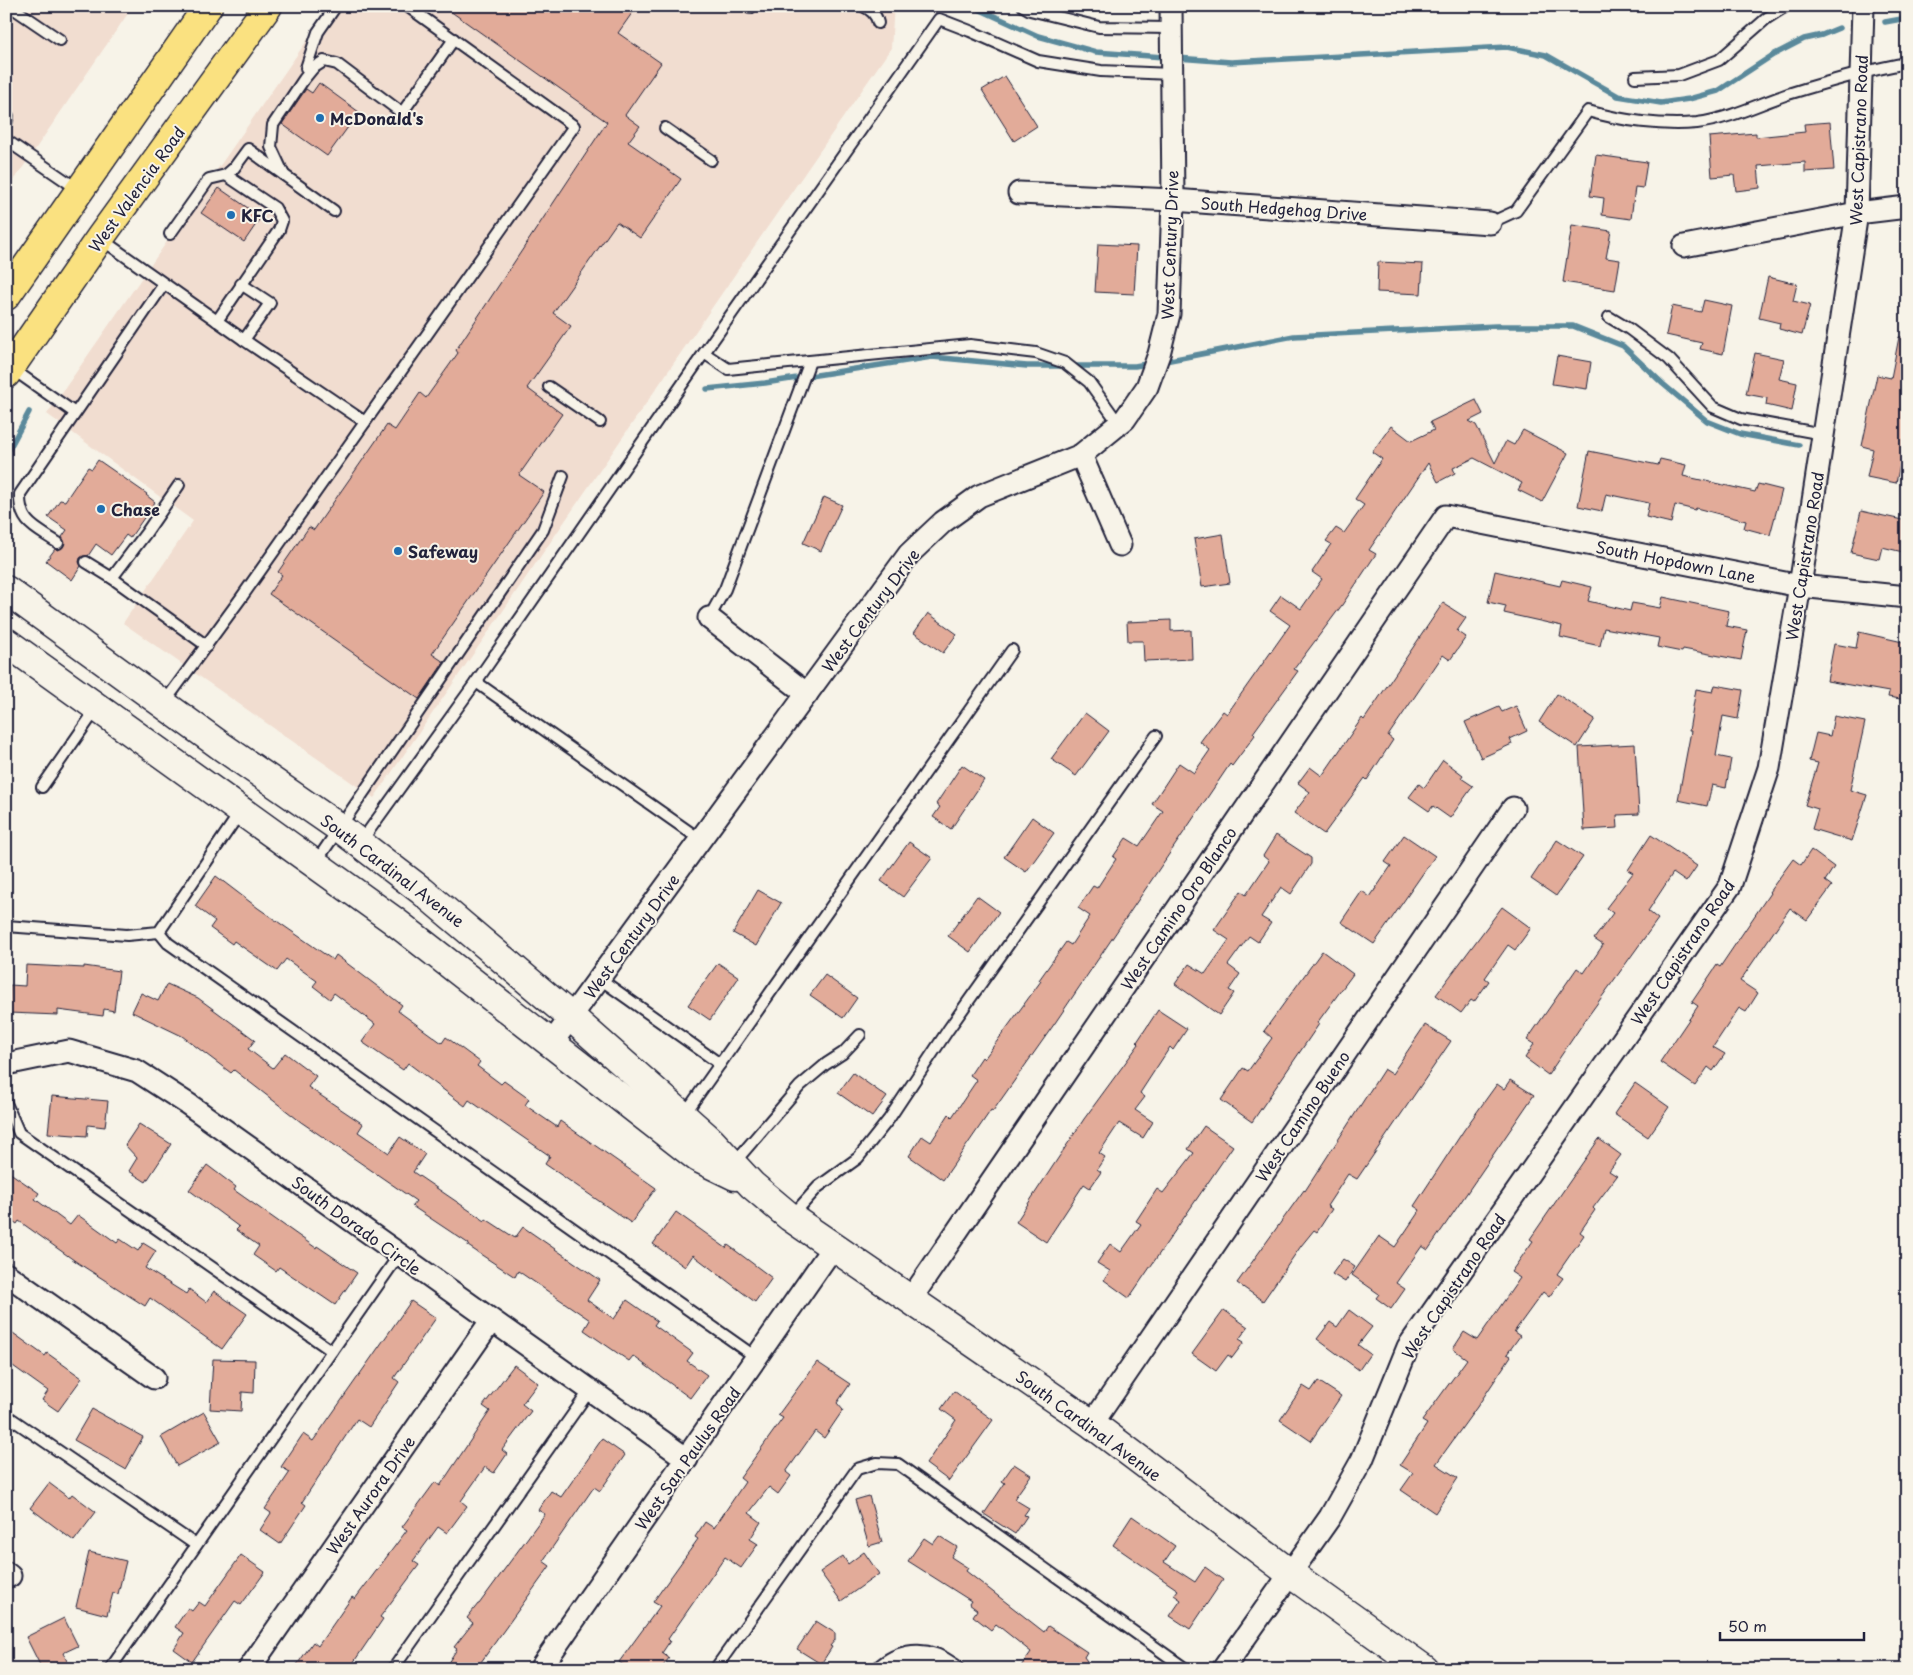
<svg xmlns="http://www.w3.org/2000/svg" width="1913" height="1675" font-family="'Playpen Sans',sans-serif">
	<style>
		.built { fill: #f1ddd0 }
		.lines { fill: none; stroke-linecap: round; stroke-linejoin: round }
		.stream { stroke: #5a899b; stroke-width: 5.5 }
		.building { fill: #e2ab99; stroke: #22223b }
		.lane-casing { stroke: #22223b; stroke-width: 14 }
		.street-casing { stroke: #22223b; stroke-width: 25 }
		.secondary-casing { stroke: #22223b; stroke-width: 31 }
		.primary-casing { stroke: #22223b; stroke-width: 31 }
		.lane { stroke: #f7f3e8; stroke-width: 10 }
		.street { stroke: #f7f3e8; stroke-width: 21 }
		.secondary { stroke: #f7f3e8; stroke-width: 28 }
		.primary { stroke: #fae180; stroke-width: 28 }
		.poi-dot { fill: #1f6fb2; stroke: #f7f3e8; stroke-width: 2 }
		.labels { text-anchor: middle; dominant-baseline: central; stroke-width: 4; stroke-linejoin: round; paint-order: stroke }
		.poi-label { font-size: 16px; font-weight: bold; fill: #22223b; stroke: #f7f3e8; text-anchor: start }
		.street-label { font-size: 16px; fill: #22223b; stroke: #f7f3e8 }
	</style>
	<rect width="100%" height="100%" fill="#f7f3e8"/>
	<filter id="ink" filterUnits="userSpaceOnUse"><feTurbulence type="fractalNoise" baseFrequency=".02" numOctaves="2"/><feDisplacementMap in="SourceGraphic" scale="10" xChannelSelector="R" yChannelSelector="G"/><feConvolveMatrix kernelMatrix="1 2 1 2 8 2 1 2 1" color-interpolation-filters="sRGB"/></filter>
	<g filter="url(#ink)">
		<!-- built -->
		<g class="built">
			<path d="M6 6H133L6 192Z"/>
			<path d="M331 6H894L891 48 374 798 123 623 193 521 47 414Z"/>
		</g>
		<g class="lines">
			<!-- stream -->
			<g class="stream">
				<path d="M972 6 1038 36 1096 52 1231 62 1507 47 1546 55 1618 96 1661 103 1689 99 1718 91 1773 55 1804 39 1822 35 1839 28"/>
				<path d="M1885 22 1907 18"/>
				<path d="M1160 362 1294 336 1496 326H1573L1623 346 1663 384 1707 421 1740 434 1799 445"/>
				<path d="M707 389 765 383 932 357 1027 366H1135L1151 363"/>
				<path d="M6 455 29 412"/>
			</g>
		</g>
		<!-- building -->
		<g class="building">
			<path d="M443 6H637L618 33 661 63 625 115 640 126 628 142 681 179 640 238 617 222 553 313 571 326 527 388 562 414 519 475 544 492 432 654 444 662 419 699 269 594 282 575 278 572 309 527 314 530 387 425 395 430 420 393 426 398 458 353 456 350 607 122Z"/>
			<path d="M1005 76 1037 126 1014 141 982 90Z"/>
			<path d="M319 83 359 112 327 156 282 124 306 89 312 93Z"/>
			<path d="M1830 122 1834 170 1805 172V162L1758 166 1760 188 1736 191 1734 175 1712 177 1709 137 1756 133V137L1805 132 1804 124Z"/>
			<path d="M1596 155 1647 162 1643 188 1635 187 1631 219 1602 215 1604 198 1590 196Z"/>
			<path d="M219 188 261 217 244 242 201 213Z"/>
			<path d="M1572 225 1611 231 1606 258 1620 260 1615 290 1563 282Z"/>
			<path d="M1098 244 1137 246 1134 294 1095 292Z"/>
			<path d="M1378 262 1423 264 1421 294 1377 292Z"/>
			<path d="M1768 277 1797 284 1793 301 1810 305 1802 335 1779 329 1780 323 1759 318Z"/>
			<path d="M1704 300 1732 306 1723 354 1700 349 1702 343 1666 335 1672 306 1701 312Z"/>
			<path d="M1899 337H1907V451L1903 450 1896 483 1867 477 1873 449 1862 446 1877 375 1891 378Z"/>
			<path d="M1755 353 1784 359 1779 379 1797 383 1792 411 1766 405 1767 398 1746 394Z"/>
			<path d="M1557 356 1591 362 1587 389 1552 384Z"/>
			<path d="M1476 400 1483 414 1469 421 1476 425 1495 463 1506 441 1514 445 1523 430 1568 453 1542 502 1518 490 1522 483 1474 458 1453 468 1455 473 1438 482 1428 463 1369 550 1376 554 1342 605 1294 669 1298 671 1253 733 1255 735 1232 766 1230 764 1055 1023 993 1111 991 1110 943 1180 909 1156 922 1136 931 1142 949 1114 952 1117 977 1080 970 1075 982 1057 984 1059 1041 981 1039 980 1066 942 1071 945 1090 916 1078 908 1093 886 1097 888 1116 859 1113 857 1126 838 1139 846 1163 811 1152 804 1179 763 1194 773 1210 750 1200 742 1223 711 1227 714 1290 625 1270 611 1281 595 1301 609 1322 579 1312 572 1331 544 1326 541 1336 528 1344 533 1364 505 1355 499 1382 459 1372 452 1391 426 1411 441 1434 430 1430 422Z"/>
			<path d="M1589 451 1658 465 1660 459 1686 465 1683 476 1755 492 1758 484 1782 490 1770 535 1744 528 1746 521 1696 508 1695 510 1675 505 1671 523 1646 517 1649 503 1606 494 1602 511 1578 506Z"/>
			<path d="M98 460 147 494 146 495 155 502 130 538 126 535 111 555 96 544 88 556H83L80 558 79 562 81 566 72 580 46 561 55 549 58 550 63 547 65 543 62 537 67 530 48 517 60 500 65 501 88 467 92 469Z"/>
			<path d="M824 497 842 505 821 551 803 543Z"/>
			<path d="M1861 511 1907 521V553L1882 547 1879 559 1851 553Z"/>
			<path d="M1223 534 1230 583 1202 587 1194 539Z"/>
			<path d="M1495 571 1560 586 1562 580 1592 587 1588 601 1630 611 1632 603 1660 608 1663 597 1729 611 1726 626 1747 630 1741 660 1683 649 1682 652 1657 647 1659 638 1604 628 1600 646 1560 637 1562 626 1504 613 1506 606 1488 602Z"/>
			<path d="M1443 603 1466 618 1457 631 1466 637 1450 660 1443 655 1388 736 1393 740 1367 780 1365 778 1324 834 1294 813 1310 792 1298 783 1310 767 1322 776 1362 718 1364 720Z"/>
			<path d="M928 613 957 634 943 653 914 633Z"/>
			<path d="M1171 620V631L1191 630 1192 659 1144 661 1143 641H1128L1127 622Z"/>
			<path d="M1859 632 1907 643V700L1888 697 1889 692 1827 681 1834 644 1856 648Z"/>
			<path d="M1715 685 1743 690 1738 719 1723 716 1716 756 1731 759 1726 788 1712 785 1707 806 1678 800 1691 731H1689L1696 689 1713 692Z"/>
			<path d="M1557 694 1595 719 1577 747 1539 722Z"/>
			<path d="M1516 706 1527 731 1510 739 1512 744 1481 758 1465 722 1499 707 1502 712Z"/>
			<path d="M1085 713 1109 731 1076 776 1051 759Z"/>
			<path d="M1834 716 1865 722 1850 790 1867 795 1852 841 1812 829 1818 809 1805 805 1818 763 1809 761 1816 733 1830 736Z"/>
			<path d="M1635 744 1639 814 1617 815 1618 828 1584 830 1579 747Z"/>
			<path d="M1443 760 1463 775 1461 778 1473 786 1450 818 1433 806 1429 811 1409 797 1419 784 1424 788Z"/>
			<path d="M962 765 984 780 951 829 933 817 940 807 936 804Z"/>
			<path d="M1032 817 1054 833 1026 872 1004 857Z"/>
			<path d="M1276 835 1311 858V864L1291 894 1281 887 1261 917 1271 923 1258 942 1249 936 1228 965 1240 974 1229 990 1234 993 1219 1015 1175 984 1189 964 1205 974 1229 940 1214 930 1241 891 1246 895 1269 861 1263 856Z"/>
			<path d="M1404 835 1435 856 1374 944 1341 922 1362 891 1370 897 1391 866 1385 862Z"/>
			<path d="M1651 835 1697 866 1686 882 1673 873 1648 911 1658 919 1586 1019 1548 1075 1525 1058 1534 1044 1527 1040 1577 968 1584 973 1603 945 1594 939 1613 913 1606 908 1633 873 1628 870Z"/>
			<path d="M1557 840 1583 857 1556 896 1531 879Z"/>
			<path d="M909 842 932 858 903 897 881 881Z"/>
			<path d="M1811 850 1834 867 1825 881 1832 886 1807 920 1790 908 1740 981 1758 993 1746 1012 1739 1008 1713 1047 1725 1054 1713 1071 1708 1067 1695 1086 1660 1062 1698 1006 1692 1002 1717 965 1720 967 1770 893 1769 892 1793 859 1801 865Z"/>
			<path d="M216 876 258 908 333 960 336 955 402 1005 398 1011 442 1043 446 1037 480 1062 477 1066 501 1084 504 1081 529 1099 525 1105 557 1127 560 1121 656 1188 631 1223 545 1164 550 1156 469 1100 465 1106 408 1063 403 1070 362 1042 375 1024 334 993 330 999 313 986 317 981 286 959 277 971 234 941 232 944 210 928 215 921 195 906Z"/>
			<path d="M758 890 781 903 756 946 733 933Z"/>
			<path d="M977 896 999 912 970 952 948 936Z"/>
			<path d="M1502 907 1531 928 1515 950 1508 945 1485 978 1489 981 1474 1002 1471 1000 1461 1013 1436 995Z"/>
			<path d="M1322 951 1353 974 1317 1023 1319 1024 1252 1122 1221 1100 1243 1068 1248 1071 1272 1038 1264 1031Z"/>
			<path d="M718 963 739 977 710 1020 688 1005Z"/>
			<path d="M26 965 84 968V966L119 971 114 1011 104 1009 103 1016 58 1010V1015L9 1013 10 985 25 986Z"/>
			<path d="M825 975 857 998 843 1018 810 995Z"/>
			<path d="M167 984 198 998 255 1040 248 1049 273 1068 285 1053 316 1076 308 1087 363 1124 358 1132 389 1153 400 1137 425 1154 413 1172 485 1221 486 1219 515 1238 523 1227 600 1280 587 1300 614 1319 627 1300 657 1321 654 1325 693 1353 687 1361 707 1375 690 1398 633 1356 629 1361 584 1330 590 1320 518 1271 515 1277 468 1246 469 1244 412 1206 416 1201 301 1122 234 1070 231 1073 182 1036 132 1012 141 993 158 1001Z"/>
			<path d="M1158 1010 1187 1029 1173 1050 1170 1047 1140 1093 1145 1097 1135 1110 1153 1122 1143 1138 1119 1123 1099 1153 1105 1157 1097 1169 1101 1172 1090 1188 1084 1184 1046 1242 1016 1222 1084 1119 1139 1044 1137 1042Z"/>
			<path d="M1425 1025 1451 1041 1357 1179 1348 1174 1327 1206 1332 1209 1317 1232 1314 1230 1301 1246 1263 1301 1237 1283 1304 1190 1305 1191 1384 1069 1392 1074Z"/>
			<path d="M853 1073 887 1097 872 1117 838 1093Z"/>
			<path d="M1510 1080 1534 1095 1428 1250 1422 1246 1396 1283 1405 1289 1391 1309 1376 1298 1379 1294 1352 1275 1379 1236 1395 1247 1420 1210 1414 1206 1464 1130 1497 1084 1504 1089Z"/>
			<path d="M1635 1083 1669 1107 1648 1137 1614 1114Z"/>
			<path d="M52 1096 108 1101 105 1127 88 1125 87 1136 48 1133Z"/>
			<path d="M139 1124 171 1144 146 1182 129 1171 137 1158 125 1145Z"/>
			<path d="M1204 1126 1233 1146 1129 1298 1104 1280 1110 1271 1097 1263 1110 1244 1121 1252 1141 1224 1136 1221 1157 1189 1163 1193 1194 1153 1188 1149Z"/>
			<path d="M1599 1139 1621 1155 1609 1171 1617 1176 1593 1208 1595 1210 1580 1232 1584 1235 1557 1274 1563 1278 1549 1297 1543 1292 1514 1332 1520 1336 1507 1354 1511 1356 1477 1407 1436 1464 1458 1478 1435 1513 1401 1490 1413 1473 1400 1465 1427 1424 1422 1421 1467 1359 1453 1349 1464 1332 1477 1340 1520 1278 1511 1272 1533 1241 1530 1239Z"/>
			<path d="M207 1165 236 1187 234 1190 316 1248 317 1246 357 1273 335 1305 279 1267 276 1271 253 1255 259 1246 236 1230 239 1227 189 1190Z"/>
			<path d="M6 1170 39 1193 35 1199 70 1225 78 1215 117 1243 120 1239 138 1251 143 1243 156 1251 145 1268 186 1294 189 1289 206 1302 214 1291 247 1314 222 1349 150 1298 145 1306 78 1263 19 1221 17 1224 6 1216Z"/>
			<path d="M676 1212 726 1248 728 1245 772 1278 755 1302 693 1255 685 1267 653 1244Z"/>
			<path d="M1343 1259 1355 1267 1345 1282 1332 1274Z"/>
			<path d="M411 1301 436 1318 394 1378 399 1382 369 1427 357 1419 302 1502 306 1505 280 1544 260 1530 271 1513 265 1509 290 1472 281 1467 303 1434 313 1441Z"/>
			<path d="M1224 1310 1248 1327 1239 1339 1244 1342 1232 1358 1228 1355 1216 1371 1192 1354Z"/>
			<path d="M1349 1310 1372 1327 1358 1345 1370 1354 1359 1370 1317 1339 1330 1322 1337 1327Z"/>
			<path d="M6 1328 45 1356 47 1353 82 1378 58 1411 42 1400 48 1391 6 1361Z"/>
			<path d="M213 1359 255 1360 254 1393 242 1392 241 1411 210 1409Z"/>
			<path d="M817 1362 850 1384 837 1403 843 1410 824 1438 815 1431 786 1472 791 1476 778 1494 769 1487 749 1513 761 1522 750 1539 758 1544 741 1568 725 1557 668 1639 670 1641 662 1653 669 1658 661 1669H629L619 1662 660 1606 653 1602 698 1539 695 1537 705 1522 714 1528 745 1482 740 1478 783 1418 778 1415Z"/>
			<path d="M514 1365 538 1383 522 1404 531 1411 502 1450 507 1454 494 1473 485 1467 461 1501 467 1506 447 1533 438 1527 413 1561 419 1565 380 1617 383 1619 349 1669H294L313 1642 318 1646 352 1597 355 1599 407 1530 402 1527 435 1482 440 1486 490 1411 483 1406Z"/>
			<path d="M1318 1381 1341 1396 1311 1441 1280 1420 1303 1386 1311 1391Z"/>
			<path d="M954 1391 993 1420 949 1481 926 1464 956 1420 941 1409Z"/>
			<path d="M92 1409 143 1437 125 1469 74 1440Z"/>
			<path d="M204 1412 221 1442 177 1466 161 1437Z"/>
			<path d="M602 1439 625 1455 600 1491 594 1487 543 1561 550 1566 476 1669H444L457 1649 454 1647 473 1623 467 1618 478 1604H479L545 1514 538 1510 551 1491 561 1497Z"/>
			<path d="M1014 1464 1031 1475 1014 1499 1029 1508 1024 1515 1027 1516 1015 1534 984 1514 1005 1483 1002 1481Z"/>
			<path d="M49 1483 69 1498 72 1494 96 1512 74 1541 30 1508Z"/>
			<path d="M869 1496 882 1542 869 1546 855 1500Z"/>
			<path d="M1132 1516 1175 1546 1164 1562 1195 1582 1205 1567 1223 1580 1190 1629 1170 1616 1181 1600 1174 1595 1178 1590 1113 1545Z"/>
			<path d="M939 1536 957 1547 951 1557 968 1568 966 1571 1044 1632 1048 1626 1087 1652 1084 1657 1087 1661 1082 1669H1019L1031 1652 996 1624 991 1630 973 1616 977 1610 969 1604 971 1601 908 1561 924 1538 933 1544Z"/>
			<path d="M89 1552 126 1561 118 1594 113 1593 107 1615 76 1607Z"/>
			<path d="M864 1552 879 1574 841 1601 820 1572 843 1556 848 1564Z"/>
			<path d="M241 1555 265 1572 241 1605 235 1601 192 1662 174 1649 184 1633 175 1627 188 1608 192 1611 199 1602 205 1606Z"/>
			<path d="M64 1618 78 1646 63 1653 71 1669H42L26 1637Z"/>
			<path d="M816 1621 835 1633V1640L830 1646 832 1647 821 1664 797 1649Z"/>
		</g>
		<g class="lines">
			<!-- lane casing -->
			<g class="lane-casing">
				<g id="lane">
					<path d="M10 6 60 40"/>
					<path d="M863 6C871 10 876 14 878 23"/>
					<path d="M1023 6 1030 10 1099 27 1170 28"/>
					<path d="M750 8 751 6"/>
					<path d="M306 68 318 32 336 6"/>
					<path d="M1635 77 1679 75 1719 60 1767 18 1786 6"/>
					<path d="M6 124 8 116"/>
					<path d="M665 128 711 160"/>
					<path d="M6 140 79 190"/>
					<path d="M284 175 271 147 273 125 304 79 313 68 324 61 337 64 402 113 454 39"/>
					<path d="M1490 223 1516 211 1588 111C1622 121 1662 126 1697 123 1729 119 1759 104 1788 94 1827 82 1867 70 1907 63"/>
					<path d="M170 234 209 179 226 175 234 168 248 149 334 211"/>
					<path d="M101 239 244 340 270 303 241 284"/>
					<path d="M1609 317 1629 329 1669 359 1713 407 1741 419 1823 434"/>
					<path d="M217 321 279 230 282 221 275 208 226 175"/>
					<path d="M244 340 365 422"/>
					<path d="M704 353 728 369 970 345 1036 353 1065 363 1089 382 1119 424"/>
					<path d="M11 368 75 413"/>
					<path d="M549 387 600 422"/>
					<path d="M179 485 146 533 112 578 207 646"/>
					<path d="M58 543C36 528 19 524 20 494L164 284"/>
					<path d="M86 562 112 578"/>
					<path d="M709 618 725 589 810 361"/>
					<path d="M476 682 701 840"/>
					<path d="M164 703 241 598 574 126 407 6"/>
					<path d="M42 787 97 708"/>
					<path d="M360 843 476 682 704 353 939 19 970 31 1038 61 1101 71 1171 74"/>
					<path d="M316 862 543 530 563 476"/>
					<path d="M6 926 127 935 159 932 241 811"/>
					<path d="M159 932 168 943 757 1358"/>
					<path d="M600 979 720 1064"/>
					<path d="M6 1103 19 1133 332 1351"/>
					<path d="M684 1115 1012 650"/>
					<path d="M734 1163 800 1086 826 1064 843 1053 860 1035"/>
					<path d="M791 1217 818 1187 858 1158 889 1119 948 1030 1156 736"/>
					<path d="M6 1415 196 1545"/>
					<path d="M110 1669 399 1255"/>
					<path d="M393 1669 590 1390"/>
					<path d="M715 1669 857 1469 877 1463 898 1464 1186 1669"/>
				</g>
			</g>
			<!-- street casing -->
			<g class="street-casing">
				<g id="street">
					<path d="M1019 193 1173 200 1490 223"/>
					<path d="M1684 246 1857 213 1907 207"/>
					<path d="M1081 455 1120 545"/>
					<path d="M709 618 807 694"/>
					<path d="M551 1044 909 554 943 522 979 496 1081 455 1125 419 1147 387 1159 354 1169 314 1173 200 1171 6"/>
					<path d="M6 1064 69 1051 137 1071 188 1104 687 1459"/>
					<path d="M6 1274 154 1378"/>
					<path d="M910 1300 1446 516 1800 586 1907 597"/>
					<path d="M1092 1424 1513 808"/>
					<path d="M6 1573 10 1576"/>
					<path d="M249 1669 491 1321"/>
					<path d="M540 1669 833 1247"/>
					<path d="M884 1669C906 1651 930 1653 952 1669"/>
					<path d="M1223 1669 1330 1517 1362 1460 1408 1347 1730 886 1769 768 1800 586 1857 213 1863 6"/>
				</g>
			</g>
			<!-- secondary casing -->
			<g class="secondary-casing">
				<g id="secondary">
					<path d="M6 590 221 746 341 829 422 891 571 1017 683 1116 711 1141 752 1185 790 1217 1092 1424 1291 1574 1424 1669"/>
					<path d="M6 642 393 920 698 1158 735 1176"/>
				</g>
			</g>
			<!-- primary casing -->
			<g class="primary-casing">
				<g id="primary">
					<path d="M6 296 208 6"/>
					<path d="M6 374 100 238 268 6"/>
				</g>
			</g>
			<!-- lane -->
			<use href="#lane" class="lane"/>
			<!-- street -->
			<use href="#street" class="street"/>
			<!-- secondary -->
			<use href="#secondary" class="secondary"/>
			<!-- primary -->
			<use href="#primary" class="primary"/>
		</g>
	</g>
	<!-- markers -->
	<g class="poi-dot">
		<circle cx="320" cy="118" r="5"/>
		<circle cx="231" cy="215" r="5"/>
		<circle cx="101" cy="509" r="5"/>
		<circle cx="398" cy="551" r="5"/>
	</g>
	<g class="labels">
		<!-- poi labels -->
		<g class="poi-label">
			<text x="330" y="118">McDonald's</text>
			<text x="241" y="215">KFC</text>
			<text x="111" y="509">Chase</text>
			<text x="408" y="551">Safeway</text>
		</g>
		<!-- street labels -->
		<g class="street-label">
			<text transform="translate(1858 140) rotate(-88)">West Capistrano Road</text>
			<text transform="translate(136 189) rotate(-54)">West Valencia Road</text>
			<text transform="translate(1284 208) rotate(4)">South Hedgehog Drive</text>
			<text transform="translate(1169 245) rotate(-88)">West Century Drive</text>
			<text transform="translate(1804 556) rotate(-81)">West Capistrano Road</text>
			<text transform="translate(1676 561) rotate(11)">South Hopdown Lane</text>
			<text transform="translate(870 610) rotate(-53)">West Century Drive</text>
			<text transform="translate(393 870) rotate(37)">South Cardinal Avenue</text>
			<text transform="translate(1178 908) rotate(-56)">West Camino Oro Blanco</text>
			<text transform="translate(631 936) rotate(-54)">West Century Drive</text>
			<text transform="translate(1682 952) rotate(-56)">West Capistrano Road</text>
			<text transform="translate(1302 1116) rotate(-56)">West Camino Bueno</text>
			<text transform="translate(357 1225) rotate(36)">South Dorado Circle</text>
			<text transform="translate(1453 1286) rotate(-56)">West Capistrano Road</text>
			<text transform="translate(1089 1425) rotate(36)">South Cardinal Avenue</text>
			<text transform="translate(687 1458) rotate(-55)">West San Paulus Road</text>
			<text transform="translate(370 1495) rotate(-55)">West Aurora Drive</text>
		</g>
	</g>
	<!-- margin -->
	<rect width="1913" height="1675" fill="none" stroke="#f7f3e8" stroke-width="25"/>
	<rect x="12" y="12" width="1888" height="1650" fill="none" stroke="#22223b" stroke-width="2" filter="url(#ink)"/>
	<!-- scale -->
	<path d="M1720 1632v8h144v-8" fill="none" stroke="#22223b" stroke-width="2.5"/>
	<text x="1728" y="1632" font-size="15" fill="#22223b" stroke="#f7f3e8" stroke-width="4" paint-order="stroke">50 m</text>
</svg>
